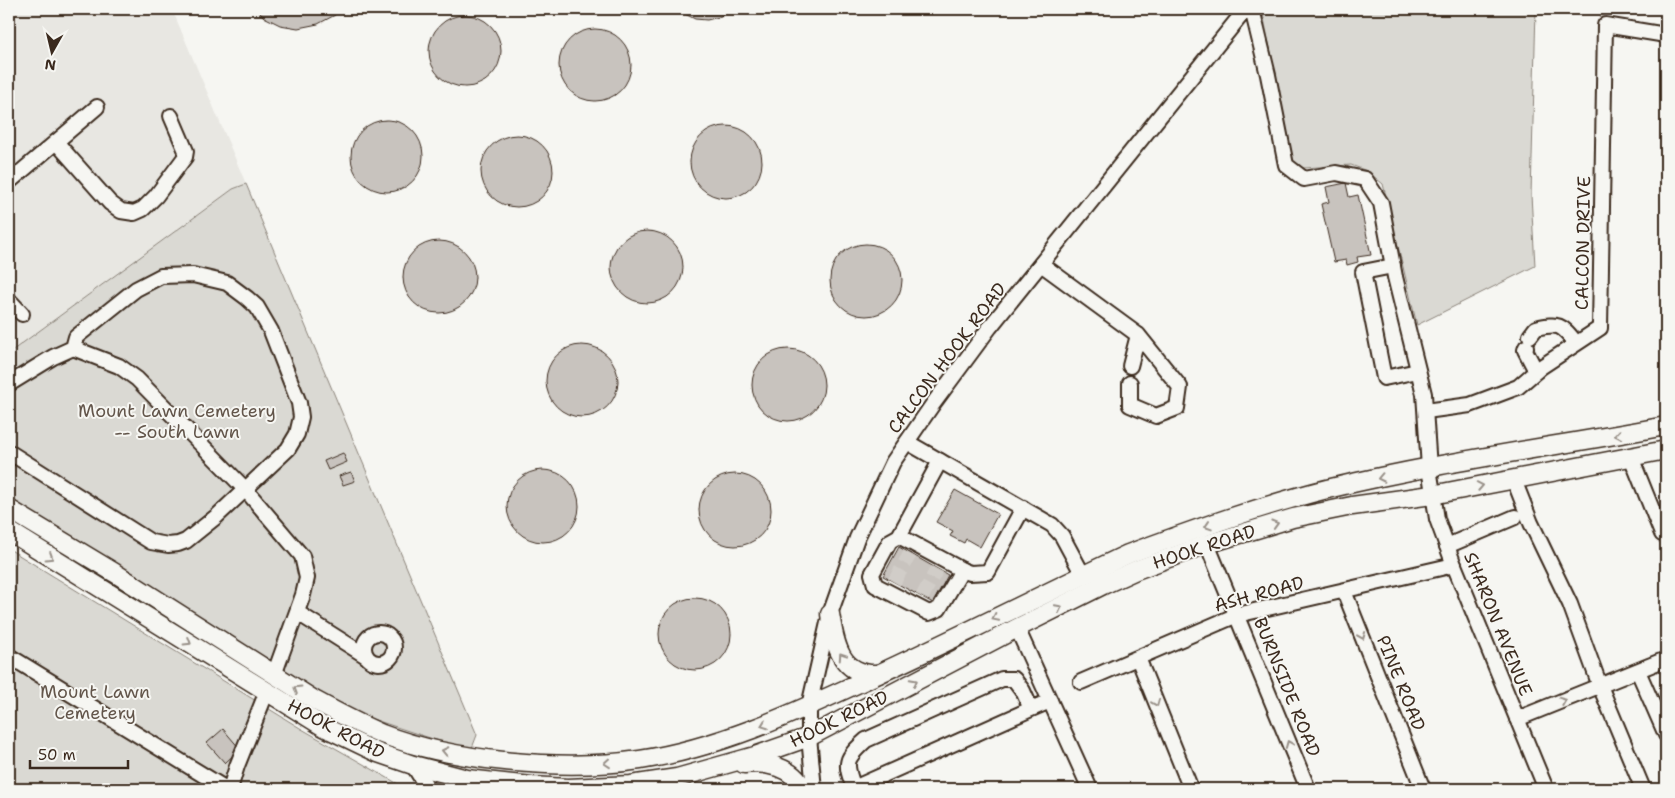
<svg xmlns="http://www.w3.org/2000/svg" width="1675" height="798" font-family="'Shantell Sans',sans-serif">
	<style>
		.built { fill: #e8e7e2 }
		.green { fill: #dad9d3; stroke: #8a8278 }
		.building { fill: #c8c3be; stroke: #3b2a1e }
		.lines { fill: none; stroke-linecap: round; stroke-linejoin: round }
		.minor-tunnel { stroke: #d1cdc8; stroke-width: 14; stroke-dasharray: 14 7; stroke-linecap: butt }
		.minor-casing { stroke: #3b2a1e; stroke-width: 18 }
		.major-casing { stroke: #3b2a1e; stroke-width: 21 }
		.minor { stroke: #f6f6f2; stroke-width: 14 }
		.major { stroke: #f6f6f2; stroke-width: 18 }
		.oneway { stroke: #989088 }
		.labels { text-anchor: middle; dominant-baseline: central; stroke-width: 4; stroke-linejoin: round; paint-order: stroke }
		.street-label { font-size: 18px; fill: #3b2a1e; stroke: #f6f6f2 }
		.park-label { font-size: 18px; fill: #63564b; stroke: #f6f6f2 }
	</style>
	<rect width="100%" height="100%" fill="#f6f6f2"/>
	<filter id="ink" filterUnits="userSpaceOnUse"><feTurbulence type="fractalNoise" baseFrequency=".02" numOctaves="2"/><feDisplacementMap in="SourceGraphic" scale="10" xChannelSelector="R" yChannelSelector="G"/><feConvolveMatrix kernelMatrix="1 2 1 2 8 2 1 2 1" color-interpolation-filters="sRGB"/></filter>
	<g filter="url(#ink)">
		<!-- built -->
		<path class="built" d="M9 9H172L246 184 233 189 9 353Z"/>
		<!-- green -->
		<g class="green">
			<path d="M1262 9H1536L1531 195 1535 266 1417 325 1383 184 1367 171 1351 165 1303 168 1293 161Z"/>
			<path d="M246 184 477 735 472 748 439 741 366 717 328 698 9 499V353L233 189Z"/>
			<path d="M9 549 300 728 407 789H9Z"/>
		</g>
		<!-- building -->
		<g class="building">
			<path d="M256 9H340L335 15 318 24 298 28 280 25 264 17Z"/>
			<path d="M679 9H731L719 17 707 20 695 19 685 14Z"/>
			<circle cx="465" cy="51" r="36"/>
			<circle cx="595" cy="65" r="36"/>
			<circle cx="387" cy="156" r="36"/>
			<circle cx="726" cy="162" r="36"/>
			<circle cx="517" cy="171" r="36"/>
			<path d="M1346 183 1349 197 1358 195 1371 255 1357 257 1358 262 1347 265 1346 260 1334 262 1321 204 1329 202 1326 187Z"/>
			<circle cx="647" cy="267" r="36"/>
			<circle cx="439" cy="277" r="36"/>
			<circle cx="866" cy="280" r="36"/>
			<circle cx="582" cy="381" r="36"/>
			<circle cx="788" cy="385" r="36"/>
			<path d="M343 453 347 462 328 470 324 461Z"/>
			<circle cx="543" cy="506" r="36"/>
			<path d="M351 472 355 481 343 485 339 476Z"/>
			<circle cx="735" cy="510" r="36"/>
			<path d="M955 490 998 514 980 547 966 539 964 543 950 536 953 531 936 522Z"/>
			<path d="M899 547 948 575 933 603 883 576Z"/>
			<circle cx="695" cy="634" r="36"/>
			<path d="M223 729 240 749 225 763 207 743Z"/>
		</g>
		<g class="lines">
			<!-- minor-tunnel -->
			<g class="minor-tunnel">
				<path d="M894 582 910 554"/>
				<path d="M922 597 937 569"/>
			</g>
			<!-- minor casing -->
			<g class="minor-casing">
				<g id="minor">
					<path d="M1252 9 1268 75 1286 165 1304 179 1336 173 1365 179 1381 203 1395 277 1424 394 1429 468 1437 519 1454 565 1546 789"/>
					<path d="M56 142 110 203 121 211 134 213 143 209 156 196 185 157 186 151 171 116"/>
					<path d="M9 182 97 107"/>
					<path d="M1041 264 1138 335 1180 387 1177 408 1156 416 1130 405V383"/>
					<path d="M1393 266 1363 272 1384 378 1418 371"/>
					<path d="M9 300 22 314"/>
					<path d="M1530 336 1536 328C1559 323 1561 324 1576 343"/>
					<path d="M1526 347 1525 350 1536 371"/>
					<path d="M73 348 119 366 137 379 245 489 302 556 307 578 303 595 274 675"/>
					<path d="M1130 366 1138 335"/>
					<path d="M9 384 53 357 73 348 76 337 136 289 161 276 193 275 227 283 247 298 257 307 271 331 299 403 301 417 297 434 288 449 217 516 186 541 178 544 168 545 151 542 9 452"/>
					<path d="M1426 411 1470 405 1518 387 1541 367 1600 328 1605 25 1666 35"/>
					<path d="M907 442 1052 525 1062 536 1083 575"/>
					<path d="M1631 457 1662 534 1666 533"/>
					<path d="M940 461 899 536 890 541 872 574 875 585 929 613 939 609 962 570 970 573 988 572 1023 508"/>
					<path d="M1514 480 1531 523 1570 604 1600 686 1643 789"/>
					<path d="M899 536 962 570"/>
					<path d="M1207 544 1308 789"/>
					<path d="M1447 546 1515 517"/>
					<path d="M1344 591 1423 789"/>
					<path d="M298 613 366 656"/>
					<path d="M1017 628 1090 789"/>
					<circle cx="379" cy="648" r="15"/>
					<path d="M9 656 226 789"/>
					<path d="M1138 658 1191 789"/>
					<path d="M1638 671 1666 735"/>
					<path d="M1081 682 1237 615 1454 565"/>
					<path d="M1031 709 1023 691 1014 679H1002L866 740C845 759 844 762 854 788L1031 709 1050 701"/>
					<path d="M1517 719 1666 659"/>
					<path d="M413 765 428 789"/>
					<path d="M230 789 237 766 267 691"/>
					<path d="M814 789 809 737V706L830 614 857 538 893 462 933 404 990 327 1246 9"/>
				</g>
			</g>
			<!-- major casing -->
			<g class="major-casing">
				<g id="major">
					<path d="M9 509 115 573 316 701C338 713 359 724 382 734 454 762 565 771 640 760 718 748 790 715 861 682 951 641 1039 596 1128 554 1193 530 1260 506 1327 489 1438 462 1553 447 1666 426"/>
					<path d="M9 531 324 727 378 753 413 765 467 779 532 786 568 788 631 785 677 778 755 756 809 737 1017 628 1103 585 1136 570 1207 544 1293 518 1352 506 1432 495 1666 450"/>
					<path d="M830 614C835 644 840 676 878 674"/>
					<path d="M744 764C766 761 793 767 803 789"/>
				</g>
			</g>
			<!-- minor -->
			<use href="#minor" class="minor"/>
			<!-- major -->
			<use href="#major" class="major"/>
		</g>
		<!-- one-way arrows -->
		<defs><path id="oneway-chevron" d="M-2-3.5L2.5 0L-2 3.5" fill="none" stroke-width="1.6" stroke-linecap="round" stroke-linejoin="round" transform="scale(1.25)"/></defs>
		<g class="oneway">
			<use href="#oneway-chevron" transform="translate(1618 435) rotate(170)"/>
			<use href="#oneway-chevron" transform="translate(1381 478) rotate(168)"/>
			<use href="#oneway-chevron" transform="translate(1480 486) rotate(-11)"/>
			<use href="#oneway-chevron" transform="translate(1275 524) rotate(-17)"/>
			<use href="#oneway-chevron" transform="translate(1208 526) rotate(162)"/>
			<use href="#oneway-chevron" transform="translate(50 557) rotate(32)"/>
			<use href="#oneway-chevron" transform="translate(1059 608) rotate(-27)"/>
			<use href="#oneway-chevron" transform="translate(995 618) rotate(154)"/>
			<use href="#oneway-chevron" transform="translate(1362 636) rotate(68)"/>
			<use href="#oneway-chevron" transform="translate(188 642) rotate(32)"/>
			<use href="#oneway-chevron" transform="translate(842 656) rotate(-124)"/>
			<use href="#oneway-chevron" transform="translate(914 682) rotate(-28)"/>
			<use href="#oneway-chevron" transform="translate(297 689) rotate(-148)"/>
			<use href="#oneway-chevron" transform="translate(1563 701) rotate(-22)"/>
			<use href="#oneway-chevron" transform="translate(1156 703) rotate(68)"/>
			<use href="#oneway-chevron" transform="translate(764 725) rotate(159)"/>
			<use href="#oneway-chevron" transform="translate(1289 744) rotate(-112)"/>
			<use href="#oneway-chevron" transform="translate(445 751) rotate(-168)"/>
			<use href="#oneway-chevron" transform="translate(607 763) rotate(175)"/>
		</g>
	</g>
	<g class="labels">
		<!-- street labels -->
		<g class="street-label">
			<text transform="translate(1583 243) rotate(-89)">CALCON DRIVE</text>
			<text transform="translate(947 358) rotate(-53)">CALCON HOOK ROAD</text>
			<text transform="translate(1204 547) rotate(-18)">HOOK ROAD</text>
			<text transform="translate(1259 594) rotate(-15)">ASH ROAD</text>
			<text transform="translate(1498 624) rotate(68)">SHARON AVENUE</text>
			<text transform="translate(1401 683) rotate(68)">PINE ROAD</text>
			<text transform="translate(1287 687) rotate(68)">BURNSIDE ROAD</text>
			<text transform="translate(839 719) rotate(-26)">HOOK ROAD</text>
			<text transform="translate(336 729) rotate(28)">HOOK ROAD</text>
		</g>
		<!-- park labels -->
		<g class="park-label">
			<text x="177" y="411">Mount Lawn Cemetery<tspan x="177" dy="21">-- South Lawn</tspan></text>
			<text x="95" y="692">Mount Lawn<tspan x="95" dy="21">Cemetery</tspan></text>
		</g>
	</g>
	<!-- margin -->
	<rect width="1675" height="798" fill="none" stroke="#f6f6f2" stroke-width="30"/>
	<rect x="15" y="15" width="1645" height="768" fill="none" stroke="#3b2a1e" stroke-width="2" filter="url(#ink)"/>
	<!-- north arrow -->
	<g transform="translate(52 52) rotate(188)" stroke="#f6f6f2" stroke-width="4" paint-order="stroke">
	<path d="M0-4L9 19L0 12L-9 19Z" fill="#3b2a1e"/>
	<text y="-8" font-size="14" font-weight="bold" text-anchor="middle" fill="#3b2a1e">N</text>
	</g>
	<!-- scale -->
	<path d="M30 760v8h98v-8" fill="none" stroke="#3b2a1e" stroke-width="2.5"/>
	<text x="38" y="760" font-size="15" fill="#3b2a1e" stroke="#f6f6f2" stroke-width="4" paint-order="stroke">50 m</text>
</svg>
